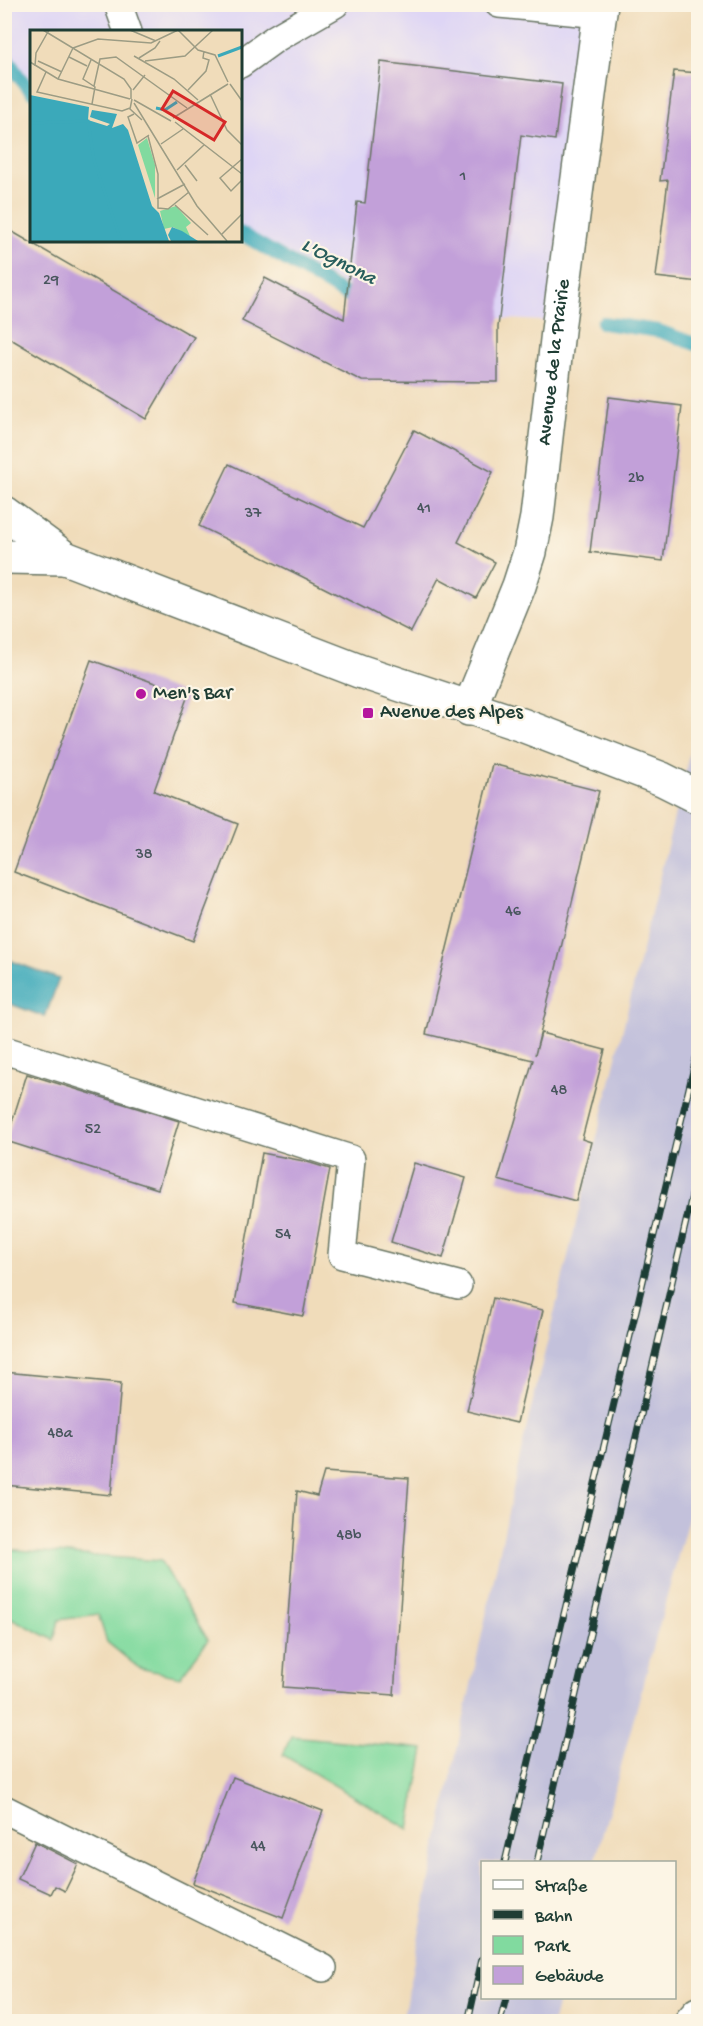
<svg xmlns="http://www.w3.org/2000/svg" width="703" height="2026" font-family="'Gochi Hand',sans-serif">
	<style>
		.built { fill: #ded5f5 }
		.industrial { fill: #c3c1db }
		.green { fill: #81da9f; stroke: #508c6a; stroke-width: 1.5 }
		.water { fill: #3ba9ba; stroke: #2d7377; stroke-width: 1.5 }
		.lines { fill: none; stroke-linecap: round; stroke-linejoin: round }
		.stream { stroke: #3ba9ba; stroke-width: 14 }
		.building { fill: #c2a0d9 }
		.lane-casing { stroke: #687563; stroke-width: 30 }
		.street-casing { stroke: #687563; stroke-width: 36 }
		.lane { stroke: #fff; stroke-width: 27 }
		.street { stroke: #fff; stroke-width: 33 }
		.rail-casing { stroke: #1f3d34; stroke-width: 7 }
		.rail { stroke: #fcf5e5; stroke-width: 4.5; stroke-dasharray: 14; stroke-linecap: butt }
		.poi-dot { fill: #b5179e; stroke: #fcf5e5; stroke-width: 2 }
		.labels { text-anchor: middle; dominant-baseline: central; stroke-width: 4.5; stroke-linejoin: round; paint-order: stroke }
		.number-label { font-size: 16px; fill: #48565d }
		.street-label { font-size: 20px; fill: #1f3d34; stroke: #fcf5e5 }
		.poi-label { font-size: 20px; fill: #1f3d34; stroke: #fcf5e5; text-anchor: start }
		.water-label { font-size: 21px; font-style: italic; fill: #275d5c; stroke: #fcf5e5 }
		.inset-river { fill: none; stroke: #3ba9ba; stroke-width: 3 }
		.inset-road { fill: none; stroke: #9c9c84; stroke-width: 1.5 }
		.view { fill: #d62828; fill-opacity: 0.15; stroke: #d62828; stroke-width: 3 }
		.inset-edge { fill: none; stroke: #1f3d34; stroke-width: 3 }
	</style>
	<rect width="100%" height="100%" fill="#fcf5e5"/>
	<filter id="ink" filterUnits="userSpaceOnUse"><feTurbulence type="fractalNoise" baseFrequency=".0167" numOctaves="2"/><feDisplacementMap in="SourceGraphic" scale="12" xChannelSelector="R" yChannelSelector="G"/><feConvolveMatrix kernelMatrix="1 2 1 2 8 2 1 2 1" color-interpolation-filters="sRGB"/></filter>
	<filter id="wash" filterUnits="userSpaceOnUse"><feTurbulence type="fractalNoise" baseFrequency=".008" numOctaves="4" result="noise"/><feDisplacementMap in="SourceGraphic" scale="24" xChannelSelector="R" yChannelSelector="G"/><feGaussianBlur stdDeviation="1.35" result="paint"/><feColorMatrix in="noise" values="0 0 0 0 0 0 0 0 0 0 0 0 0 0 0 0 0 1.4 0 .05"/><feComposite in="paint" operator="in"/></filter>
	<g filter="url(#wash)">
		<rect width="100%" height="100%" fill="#f0dcba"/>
		<!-- built -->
		<path class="built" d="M5 5H601L559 322 492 318 373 301 240 226V32H32L31 85 20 73 5 47Z"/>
		<!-- industrial -->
		<path class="industrial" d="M698 690V1482L595 1862H482V1998H559L553 2021 402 2022 438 1838 525 1434 693 739Z"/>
		<!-- green -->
		<g class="green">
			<path d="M4 1549 160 1561 208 1640 180 1677 139 1668 107 1642 98 1614 59 1620 54 1640 5 1615Z"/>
			<path d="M291 1736 424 1749 409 1829 283 1755Z"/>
		</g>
		<!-- water -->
		<path class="water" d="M4 958 59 979 45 1017 5 1002Z"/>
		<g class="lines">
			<!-- stream -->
			<g class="stream">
				<path d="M4 54 19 77 32 92"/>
				<path d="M240 233 346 295 364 302"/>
				<path d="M603 323 659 331 698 345"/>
			</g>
		</g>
		<g id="blocks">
			<!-- building -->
			<g class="building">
				<path d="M381 62 562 84 555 140 521 135 498 327V382L362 381 242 321 265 278 344 319 357 202 365 203Z"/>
				<path d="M674 71 699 73V282L656 277 668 180 660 181Z"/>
				<path d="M4 227 194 337 146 419 4 335Z"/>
				<path d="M609 397 682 406 663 561 590 552Z"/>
				<path d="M414 430 493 472 458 542 495 562 476 598 439 578 411 632 299 575 199 526 229 464 363 528Z"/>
				<path d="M91 660 188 695 154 791 238 824 193 941 14 872Z"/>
				<path d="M492 764 599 791 535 1055 541 1033 605 1050 582 1139 591 1142 576 1201 498 1180 533 1060 426 1034Z"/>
				<path d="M27 1074 179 1121 158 1189 6 1141Z"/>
				<path d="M262 1153 304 1161 330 1169 303 1316 235 1303Z"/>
				<path d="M414 1163 466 1178 443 1258 391 1242Z"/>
				<path d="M493 1298 543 1310 517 1423 467 1411Z"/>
				<path d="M4 1372 121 1383 111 1495 4 1485Z"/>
				<path d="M324 1472 409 1478 394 1695 283 1687 297 1491 317 1496Z"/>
				<path d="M233 1777 323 1811 283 1918 193 1883Z"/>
				<path d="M35 1842 78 1864 65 1891 55 1886 51 1894 18 1879Z"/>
			</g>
		</g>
	</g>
	<g filter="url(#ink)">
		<use href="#blocks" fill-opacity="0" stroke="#687563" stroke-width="1.5"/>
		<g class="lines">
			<!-- lane casing -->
			<g class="lane-casing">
				<g id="lane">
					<path d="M118 4 128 32"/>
					<path d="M499 4 600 14"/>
					<path d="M240 64 276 38 335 4"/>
					<path d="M4 1050 351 1159 342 1255 458 1285"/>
					<path d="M4 1809 323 1968"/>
				</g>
			</g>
			<!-- street casing -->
			<g class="street-casing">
				<g id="street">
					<path d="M4 513 65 558 359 671 522 725 662 779 698 797"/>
					<path d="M4 557 65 558"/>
					<path id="s1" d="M469 709 519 586 530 552 537 517 559 322 601 4"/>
					<path d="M691 2022 698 2014"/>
				</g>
			</g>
			<!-- lane -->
			<use href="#lane" class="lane"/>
			<!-- street -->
			<use href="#street" class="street"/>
			<!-- rail casing -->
			<g class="rail-casing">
				<g id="rail">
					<path d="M505 1862 698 1050"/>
					<path d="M537 1862 698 1170"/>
					<path d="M468 2022 482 1959"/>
					<path d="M500 2022 506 1998"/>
				</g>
			</g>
			<!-- rail -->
			<use href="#rail" class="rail"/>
		</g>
	</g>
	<!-- markers -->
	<g class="poi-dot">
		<circle cx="141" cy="694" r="6"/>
		<rect x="362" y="707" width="12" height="12" rx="3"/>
	</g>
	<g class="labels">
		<!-- number labels -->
		<g class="number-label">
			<text x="463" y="177">1</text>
			<text x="51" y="281">29</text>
			<text x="636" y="479">2b</text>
			<text x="424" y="509">41</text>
			<text x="253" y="514">37</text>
			<text x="144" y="855">38</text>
			<text x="513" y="912">46</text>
			<text x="559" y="1091">48</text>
			<text x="93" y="1130">52</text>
			<text x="283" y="1235">54</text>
			<text x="60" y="1434">48a</text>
			<text x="349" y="1536">48b</text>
			<text x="258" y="1847">44</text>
		</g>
		<!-- street labels -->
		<g class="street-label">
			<text stroke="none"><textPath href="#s1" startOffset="360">Avenue de la Prairie</textPath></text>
		</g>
		<!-- poi labels -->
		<g class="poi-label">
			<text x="153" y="694">Men's Bar</text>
			<text x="380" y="713">Avenue des Alpes</text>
		</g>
		<!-- water labels -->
		<g class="water-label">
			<text transform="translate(338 263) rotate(27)">L'Ognona</text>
		</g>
	</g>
	<!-- overview -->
	<g transform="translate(30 30)">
		<rect width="212" height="212" fill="#f0dcba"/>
		<path d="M117 108 125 135V168L108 115ZM146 176 161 193 156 197 160 206 143 197 134 199 130 181Z" fill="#81da9f"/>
		<path d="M0 65 59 77 58 90 77 96 80 94 60 87 62 80 87 84 82 98 93 94 98 100 122 176 129 183 139 211H0ZM142 197 152 201 168 211H141L138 205Z" fill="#3ba9ba"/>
		<path class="inset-river" d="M188 26 212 17M126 78 135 80 147 72M0 93 58 91 64 130 91 211"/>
		<path class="inset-road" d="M13 0 94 49 101 59V69M100 0 126 11M148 0 168 20 185 25 198 52M43 18 68 9 121 13 148 0M104 26 144 49 168 70M39 27 57 36M109 28 125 18 130 11M61 30 53 49 65 57 62 74M8 31 32 42M115 31 155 26 183 0M0 32 28 49 100 69M5 36 6 23 19 0M16 42 7 62 92 81 100 78M28 49 43 18M200 54 212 71M64 56 70 29 86 27 157 78M103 60 115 45M158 60 176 41 179 30 173 28 174 21M180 64 197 100 212 115M102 69 100 79 112 90M104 70 141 91M104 73 167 176 197 211M104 84 98 87 107 113 119 105M143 88 198 54M145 92 212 144M118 106 128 144V178L138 179 159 162M131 114 153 99M212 129 190 148 201 161 212 150M155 135 167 151M147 140 174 115M127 169 155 154M145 175 178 205M192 204 212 184"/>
		<path class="view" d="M143 61 195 92 184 110 132 79Z"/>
		<rect width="212" height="212" class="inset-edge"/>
	</g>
	<!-- margin -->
	<rect width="703" height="2026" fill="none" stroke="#fcf5e5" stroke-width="24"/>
	<!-- legend -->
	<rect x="481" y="1861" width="195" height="138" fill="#fcf5e5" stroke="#a4ab9e" stroke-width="1.5"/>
	<rect x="493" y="1880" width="30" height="9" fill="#ffffff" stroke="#a4ab9e" stroke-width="1.5"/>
	<text x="535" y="1891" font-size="18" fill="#1f3d34">Straße</text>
	<rect x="493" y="1910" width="30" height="9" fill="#1f3d34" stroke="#a4ab9e" stroke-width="1.5"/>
	<text x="535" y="1921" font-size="18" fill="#1f3d34">Bahn</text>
	<rect x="493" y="1936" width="30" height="18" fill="#81da9f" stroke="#a4ab9e" stroke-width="1.5"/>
	<text x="535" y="1951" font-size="18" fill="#1f3d34">Park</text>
	<rect x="493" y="1966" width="30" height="18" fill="#c2a0d9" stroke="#a4ab9e" stroke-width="1.5"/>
	<text x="535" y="1981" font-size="18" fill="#1f3d34">Gebäude</text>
</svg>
